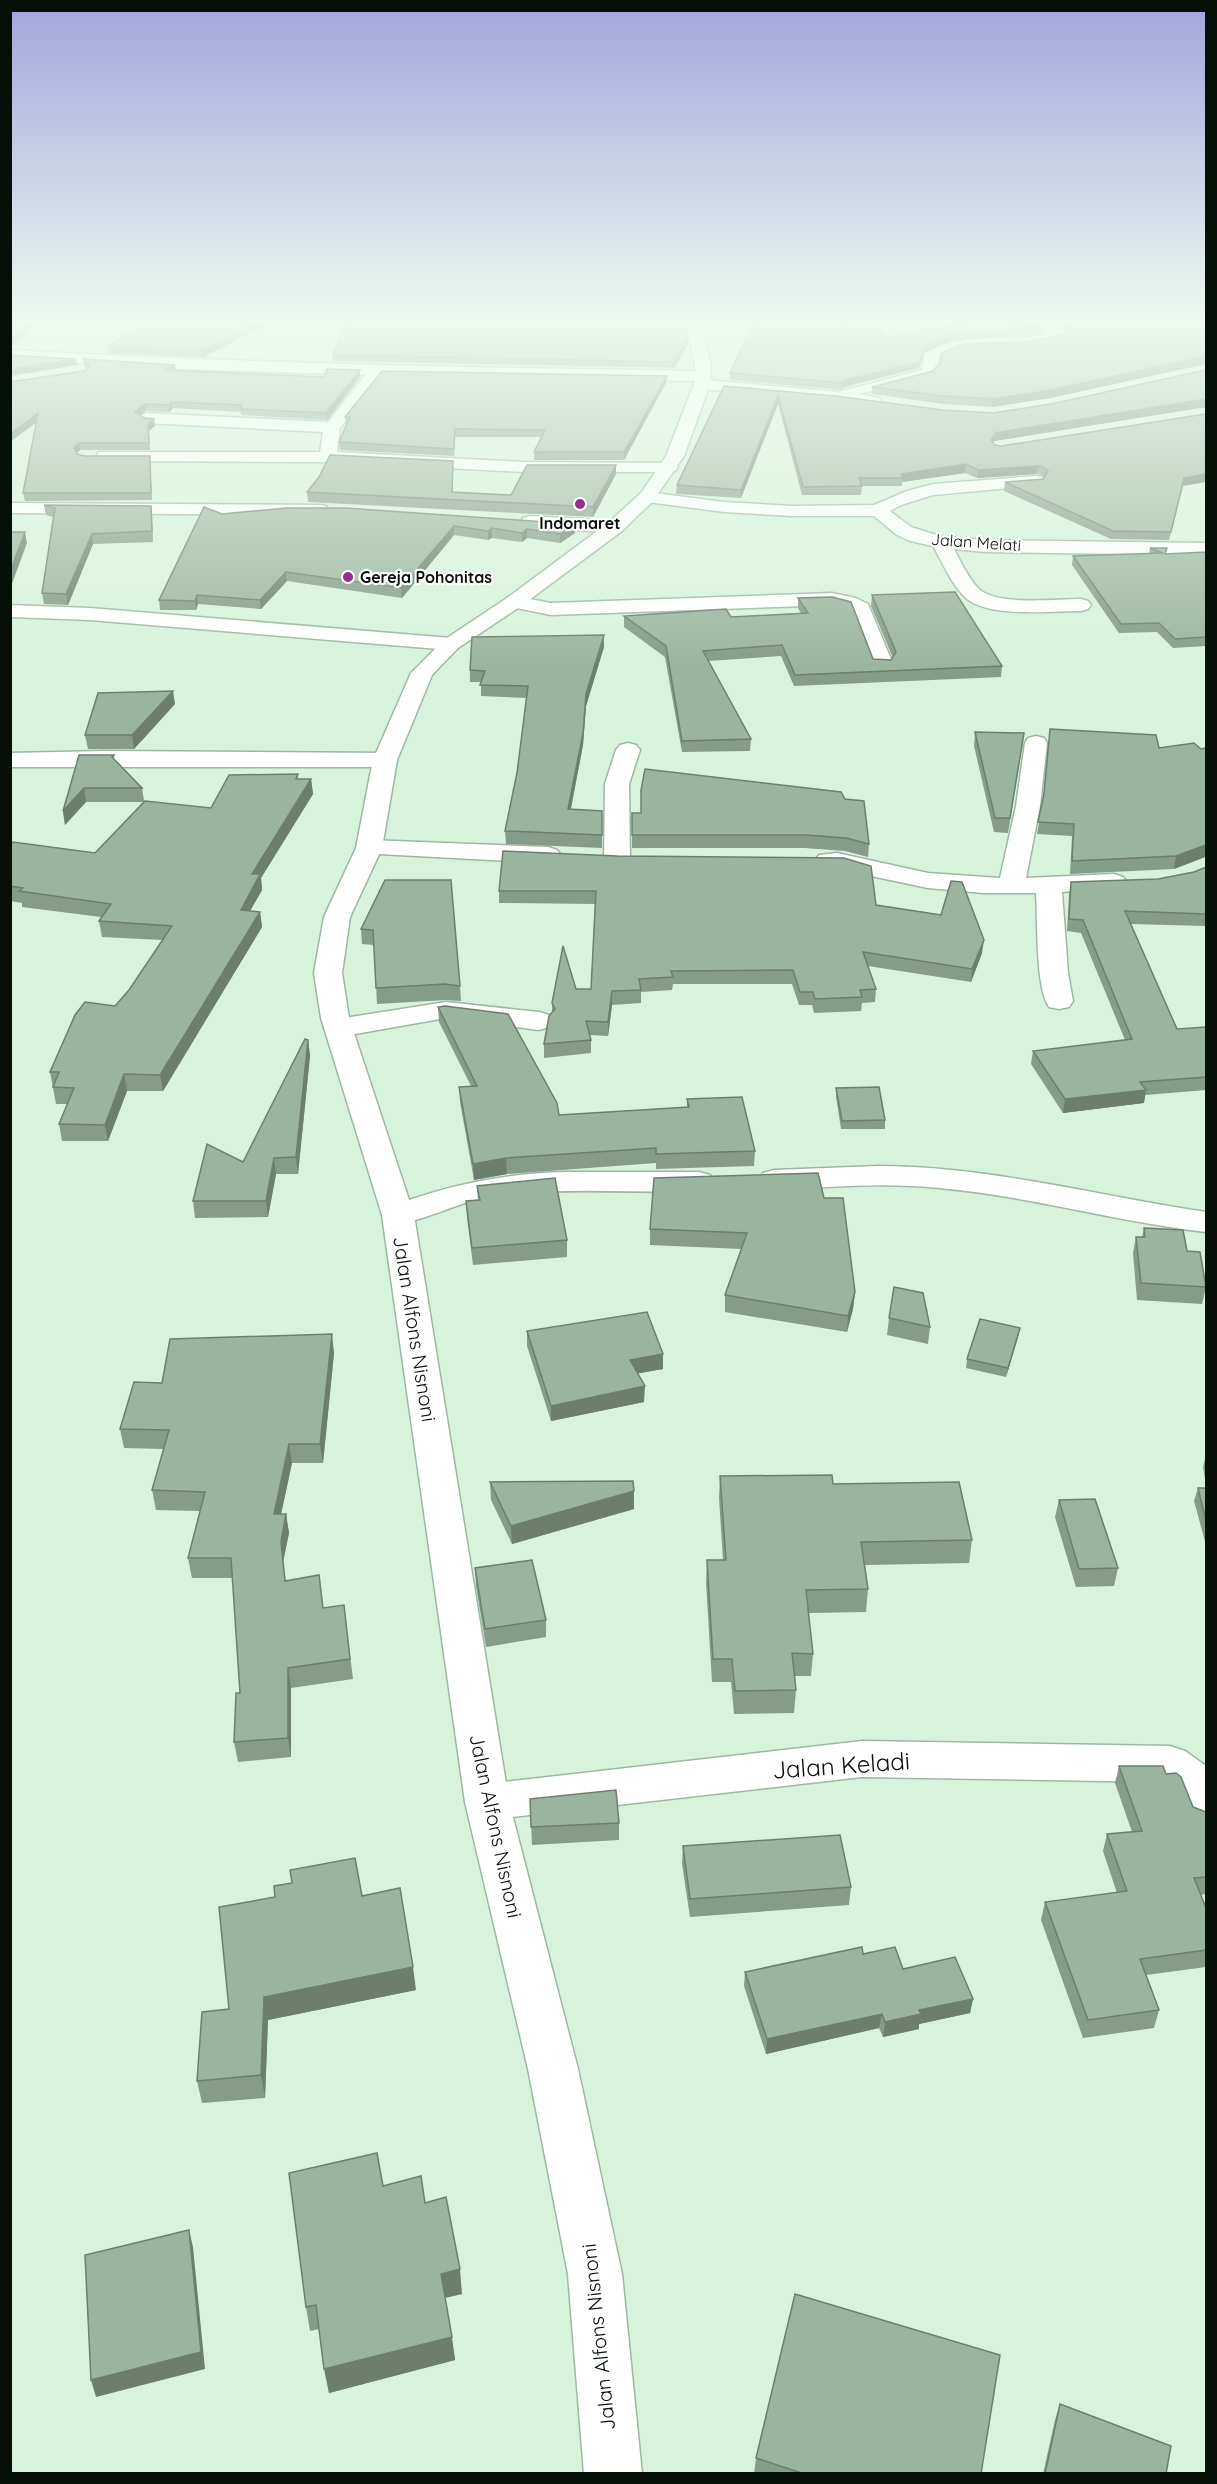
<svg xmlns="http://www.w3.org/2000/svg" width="1217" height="2484" font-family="Quicksand,sans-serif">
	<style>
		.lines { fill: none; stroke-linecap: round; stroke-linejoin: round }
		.minor-casing { stroke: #9db8a2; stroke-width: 3 }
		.secondary-casing { stroke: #9db8a2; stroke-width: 3 }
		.minor { fill: #fff; fill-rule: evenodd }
		.secondary { fill: #fff; fill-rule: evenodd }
		.wall { fill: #849c89 }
		.shaded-wall { fill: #6c7f6f }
		.building { fill: #9ab59f; stroke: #6c7f6f; stroke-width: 1.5 }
		.poi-dot { fill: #9a2c8c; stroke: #fff; stroke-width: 2 }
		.labels { text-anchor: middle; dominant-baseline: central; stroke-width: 4.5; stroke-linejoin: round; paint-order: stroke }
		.far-poi-label { font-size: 16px; font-weight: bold; fill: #060f08; stroke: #fff }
		.far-street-label { font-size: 16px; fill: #060f08; stroke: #fff }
		.street-label { font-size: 20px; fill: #060f08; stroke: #fff }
		.near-street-label { font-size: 24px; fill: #060f08; stroke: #fff }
	</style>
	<rect width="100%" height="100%" fill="#d7f3dc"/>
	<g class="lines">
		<!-- minor casing -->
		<g class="minor-casing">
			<g id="minor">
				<path d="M1025 320C1041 320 1059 321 1069 336L1067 339 1025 347 962 349 938 359 939 367 932 376 859 394 880 398 882 401 880 404 874 406 802 397 702 389 694 384 697 381 381 376 340 428 337 452 524 462 675 463 678 467 675 471 669 472H524L328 462 105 461 99 460 96 456 99 452H320L323 432 146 423 138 418 146 413 328 422 365 375 176 369 10 359V350C242 363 473 368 704 371L712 376 708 380 838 392 922 370 925 354C962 330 1010 343 1051 334Z"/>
				<path d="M1036 476 1042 477 1045 481 1042 485 933 495 901 505 890 511 911 527 940 536 985 540 1206 543V555L985 552 954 549C961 562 968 578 979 589 997 606 1057 599 1081 599L1088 601 1091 605 1088 609 1081 611C1053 611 987 618 966 598 951 584 943 563 933 546L910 541 897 535 874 516H792L724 512 647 502 641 501 638 497 641 493 647 492 724 502 792 506 874 505 907 491 933 484Z"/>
				<path d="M10 503 320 505 326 506 329 510 326 514 320 515 10 513Z"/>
				<path d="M530 516 615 521 622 523 624 527 622 531 615 533 523 526 521 522 523 518Z"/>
				<path d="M832 593 856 598 868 604 893 664 890 669 882 670 874 669 852 611 832 605 551 615 507 606 504 602 507 598 514 596 551 603Z"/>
				<path d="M10 605 90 608 451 638 458 640 461 644 458 648 451 650 90 620 10 617Z"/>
				<path d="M1036 736 1044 738 1047 743 1040 806 1026 878 1114 874 1123 877 1127 882 1123 887 1062 892 1068 973 1073 1001 1069 1007 1059 1009 1049 1007C1035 987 1038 919 1036 893H983L928 888 819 865 815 860 819 855 837 853 928 873 1000 878 1016 806 1025 743 1028 738Z"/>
				<path d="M628 743 636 745 640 750 629 784 630 858 626 863 617 866 608 863 604 858 605 784 616 750 620 745Z"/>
				<path d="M104 751 385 753 393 755 397 760 393 765 385 767H10V753Z"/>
				<path d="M369 840 548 847 557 850 561 855 557 860 548 863 360 853 356 848 360 843Z"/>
				<path d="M446 1002 539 1012 549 1015 553 1021 549 1027 539 1030 446 1018 338 1037 328 1034 324 1028 328 1022 338 1019Z"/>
				<path d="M878 1166C989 1166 1097 1196 1206 1212V1232C1117 1222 1029 1196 939 1188 884 1182 829 1187 774 1190L763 1187 758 1180 763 1173 774 1170Z"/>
				<path d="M565 1172H699L710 1175 715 1182 710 1189 699 1192C627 1193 554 1186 483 1198 455 1203 412 1228 387 1222L382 1215 387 1208C447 1185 500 1174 565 1172Z"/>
				<path d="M862 1741 1170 1746 1185 1751 1206 1766V1829L1190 1824 1178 1793 1162 1782 862 1777 487 1820 471 1815 465 1802 471 1789 487 1784Z"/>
			</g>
		</g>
		<!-- secondary casing -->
		<g class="secondary-casing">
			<path id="secondary" d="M685 320H699L711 365 710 384 684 456 653 501 622 531 521 606 458 648 432 675 397 760 382 848 350 917 342 973 349 1018 414 1215 509 1802 578 2069 622 2274 642 2474H584L568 2274 528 2069 465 1802 382 1215 321 1018 314 973 324 917 356 848 373 760 411 673 444 640 507 598 608 523 641 493 666 456 694 384 695 365Z"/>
		</g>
		<!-- minor -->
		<use href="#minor" class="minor"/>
		<!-- secondary -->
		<use href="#secondary" class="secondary"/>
	</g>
	<!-- wall -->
	<g class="wall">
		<path d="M275 320 204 357 109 353 108 346Z"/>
		<path d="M1050 320H1206V365V364L1050 398 992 407 943 404 872 394V387L933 371 941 362V353L1026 342 1069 333 1061 325Z"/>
		<path d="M1045 326 1044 333 954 340 924 352 919 368 844 387 842 390 730 380V373L851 328 887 337Z"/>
		<path d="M688 344 674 368 333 361V355Z"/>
		<path d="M83 359 176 371 324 377 360 370V377L327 420 241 415V412L173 408 169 412 146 411 140 415 155 426 149 431 150 450H80L77 453V454L85 456H150L152 500 25 501 23 493 37 422 10 442 87 369 84 366Z"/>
		<path d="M1206 370V408V407L994 441 993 443 995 445 1183 486 1169 540 1111 539 1004 491 1005 482 1043 479 1044 477 1042 475 1036 474 977 478 965 473 902 482V486H862L861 495H802L778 404 741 498 676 494 677 485 724 386 943 410 993 413 1051 404Z"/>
		<path d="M666 383 624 460H534V452L542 437H455L454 456 340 450 339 442 346 424 345 417Z"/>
		<path d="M453 461V492L511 495 616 474 593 517 308 502 307 492Z"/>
		<path d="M44 505 151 506 153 542 93 544 68 605 44 604 42 593 53 517 46 515Z"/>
		<path d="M222 514 575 524V533L560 543 527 538 522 542 492 538 488 540 454 535 402 598 287 581 261 609 198 604 196 610H160L159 600Z"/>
		<path d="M1150 548 1166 554 1206 552V646L1173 648 1157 632 1119 633 1072 565 1073 556 1149 554Z"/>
		<path d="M872 595 1002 666 1001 677 794 686 781 656 708 661 751 739 750 751 682 752 665 657 624 627V616L731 617 801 613 798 608V598L873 659 891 660 893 658 871 606Z"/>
		<path d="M604 635V647L586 706 583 745 571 809 602 811V848L506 844 505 831 517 773 527 698 481 696V682H470V670Z"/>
		<path d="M175 704 134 749H88L85 735Z"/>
		<path d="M1050 729 1159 748 1201 749 1206 748V858L1205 857 1174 869 1070 874 1072 836 1037 834 1043 800Z"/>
		<path d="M975 732 1022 747 1008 833 994 832 974 746Z"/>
		<path d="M114 755V759L142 788 144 801 211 808 298 774V779H311L313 794 261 878 262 890 250 911 260 912 262 927 163 1091H127L108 1141H62L59 1124 67 1104H56L50 1072 115 1006 129 990 162 940 102 937 99 921 101 917 22 907V903L10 901V845L95 853 143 802H86L65 825 63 811Z"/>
		<path d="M645 769 869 844 868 857 845 851 805 848H632V813H641Z"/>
		<path d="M503 851 876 905 982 953 971 982 868 966 876 989 875 1002 862 1003 861 1011 814 1013 812 1005H799L792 984H673L672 990 641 992V1003L612 1005 608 1036 590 1035 591 1040V1053L544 1058V1044L552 1012V1003L576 989H591L595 904 499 903V891Z"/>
		<path d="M1206 867V926L1131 924 1177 1029 1206 1027V1090L1145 1095 1144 1103 1063 1113 1031 1064 1033 1051 1125 1040 1081 933 1067 931 1069 894 1071 882 1158 879 1194 872Z"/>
		<path d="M385 880 460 986 461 1001 446 1000 377 1004 374 945 362 944 361 929Z"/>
		<path d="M438 1007 559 1115 687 1107V1099L755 1151 754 1166 656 1169V1163L507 1174 474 1180 460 1102 459 1087 471 1086 439 1022Z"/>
		<path d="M308 1040 310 1056 298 1174H276L268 1217 195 1218 193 1201 243 1162Z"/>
		<path d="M836 1088 885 1120V1129H841L836 1096Z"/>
		<path d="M477 1186 567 1240V1257L473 1265 467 1218 466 1201 478 1200Z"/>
		<path d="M824 1198 855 1292 853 1309 847 1332 725 1312V1295L742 1249 650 1245V1229Z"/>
		<path d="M1144 1228 1187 1251 1206 1287 1202 1304 1137 1300 1133 1253 1136 1237H1142Z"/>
		<path d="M889 1318 930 1327 928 1344 887 1335Z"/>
		<path d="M527 1331 663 1369 638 1373 644 1402 551 1421 527 1346Z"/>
		<path d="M1018 1337 1006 1377 966 1368 967 1359Z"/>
		<path d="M334 1353 323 1463H292L281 1514H286L289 1533 283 1562 285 1581 323 1608 344 1605 353 1679 291 1688V1757L238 1762 234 1742 240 1693 233 1578H192L188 1558 200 1511 156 1510 152 1490 164 1449 124 1448 120 1429 162 1383Z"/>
		<path d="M1206 1455V1485L1203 1467Z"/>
		<path d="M720 1476 833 1484 972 1540 969 1563 865 1565 868 1589 866 1612 808 1613 813 1654 811 1676H795L796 1690 794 1713 734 1714 731 1682H712L706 1583 707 1560H723L719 1498Z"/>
		<path d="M490 1482 634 1509 512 1544 491 1500Z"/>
		<path d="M1198 1488H1206V1545L1194 1501Z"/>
		<path d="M1059 1500 1118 1568 1114 1586 1076 1587 1055 1517Z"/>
		<path d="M475 1568 546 1620V1637L486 1647 476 1586Z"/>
		<path d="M1119 1766 1166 1774 1193 1807 1206 1812V1894L1201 1895 1206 1908V1967L1146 1975 1159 2010 1154 2028 1083 2038 1041 1920 1045 1902 1117 1893 1103 1851 1107 1834 1132 1832 1115 1783Z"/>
		<path d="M530 1799 619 1823V1840L532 1845Z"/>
		<path d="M683 1846 851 1887 849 1905 690 1917 682 1864Z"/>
		<path d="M362 1896 416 1990 268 2020 265 2098 202 2103 197 2081 229 2009Z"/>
		<path d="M863 1954 903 1969 973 1999 970 2013 919 2024V2029L883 2037 879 2028 766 2054 744 1986 745 1972Z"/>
		<path d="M383 2186 425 2203 462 2294 445 2298 455 2360 329 2393 319 2329 310 2331 306 2307Z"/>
		<path d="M1060 2404 1166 2474H1043L1055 2420Z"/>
		<path d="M756 2458 981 2474H754Z"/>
	</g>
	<!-- shaded-wall -->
	<g class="shaded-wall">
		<path d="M32 320H40L10 348V341Z"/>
		<path d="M262 320H275L204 357 203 350Z"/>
		<path d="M1045 326 1044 333 954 340 924 352 919 368 844 387 842 390V383L845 380 954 333Z"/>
		<path d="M688 337V344L674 368 675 362Z"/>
		<path d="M1206 356V364L1050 398 992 407 993 399Z"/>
		<path d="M76 359 77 365 10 376V369Z"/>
		<path d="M175 365 176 371 164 370Z"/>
		<path d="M360 370V377L327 420 326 413Z"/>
		<path d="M667 376 666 383 624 460V452Z"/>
		<path d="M778 396V404L741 498V490Z"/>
		<path d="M1206 399V407L994 441 990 448 991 440 995 433Z"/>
		<path d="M172 402 173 408 169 412V405Z"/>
		<path d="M145 404 146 411 136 419 135 412Z"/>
		<path d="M38 413 39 420 10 442V434Z"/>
		<path d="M154 419 155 426 149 431 150 450 148 424Z"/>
		<path d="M79 443 80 450 75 455 74 448Z"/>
		<path d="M966 464 965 473 902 482 903 478 901 474Z"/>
		<path d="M616 465V474L593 517V507Z"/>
		<path d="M1037 466 1036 474 977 478 978 470Z"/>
		<path d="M1206 474V482L1183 486 1169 540 1184 478Z"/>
		<path d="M151 506 152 516 153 542 152 531Z"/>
		<path d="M575 524V533L560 543V534Z"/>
		<path d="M454 526V535L402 598 401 588Z"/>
		<path d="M492 528V538L488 540V531Z"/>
		<path d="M527 529V538L522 542V533Z"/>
		<path d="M25 532 27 543 10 589V572Z"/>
		<path d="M92 534 93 544 68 605 66 594Z"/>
		<path d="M286 572 287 581 261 609 260 600Z"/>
		<path d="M197 595 198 604 196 610 195 601Z"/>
		<path d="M604 635V647L586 706 583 745 568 822V809L586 694Z"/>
		<path d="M173 691 175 704 134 749 132 735Z"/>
		<path d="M311 779 313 794 261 878 262 890 242 925 241 910 252 874Z"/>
		<path d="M84 788 86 802 65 825 63 811Z"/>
		<path d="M1206 845 1205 857 1174 869 1176 856Z"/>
		<path d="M260 912 262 927 163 1091 160 1075Z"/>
		<path d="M984 940 982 953 971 982 972 969Z"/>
		<path d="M612 991V1005L608 1036V1022Z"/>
		<path d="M308 1040 310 1056 298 1174 296 1157Z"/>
		<path d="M124 1074 127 1091 108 1141 105 1125Z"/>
		<path d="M1146 1090 1144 1103 1063 1113 1065 1099Z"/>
		<path d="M274 1158 276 1174 268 1217 266 1201Z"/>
		<path d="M506 1158 507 1174 474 1180 473 1164Z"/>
		<path d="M855 1292 853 1309 847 1332 848 1316Z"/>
		<path d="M1020 1328 1018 1337 1006 1377 1008 1368Z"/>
		<path d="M332 1334 334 1353 323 1463 320 1444Z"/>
		<path d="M663 1354V1369L630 1375V1360Z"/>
		<path d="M645 1386 644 1402 551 1421V1406Z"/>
		<path d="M289 1444 292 1463 277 1533 274 1514Z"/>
		<path d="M634 1491V1509L512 1544 511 1526Z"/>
		<path d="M286 1514 289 1533 283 1562 288 1600 281 1542Z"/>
		<path d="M288 1668 291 1688V1757L288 1738Z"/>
		<path d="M413 1967 416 1990 268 2020 265 2098 261 2075 264 1997Z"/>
		<path d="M973 1999 970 2013 919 2024V2029L883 2037 885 2022 919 2010Z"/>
		<path d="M882 2014 879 2028 766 2054 767 2039Z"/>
		<path d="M189 2230 193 2247 205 2369 96 2397 91 2380Z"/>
		<path d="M460 2269 462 2294 443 2298 441 2274Z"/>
		<path d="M452 2337 455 2360 329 2393 324 2369Z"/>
	</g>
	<!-- building -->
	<g class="building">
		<path d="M10 320H32L10 341Z"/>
		<path d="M149 320H262L203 350 108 346Z"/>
		<path d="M346 320H685L688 337 675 362 333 355Z"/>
		<path d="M755 320H846L851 328 882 331 887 337 980 320H1033L1045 326 954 333 925 346 920 362 845 380 842 383 730 373Z"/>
		<path d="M1065 320H1206V356L1051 390 993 399 944 396 872 387 933 371 941 361V353L963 344 1026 342 1070 333 1072 327Z"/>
		<path d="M10 355 76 359 10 369Z"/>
		<path d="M83 359 175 365 164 370 324 377 327 369 360 370 326 413 241 409 242 405 172 402 169 405 145 404 135 412 144 418 154 419 148 424 149 443H79L74 448 77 454 85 456H150L151 493H23L38 413 10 434V382L85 371 90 365Z"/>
		<path d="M1206 370V399L995 433 991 440 995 445 1001 446 1206 414V474L1184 478 1171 532 1113 531 1005 482 1043 479 1048 471 1043 467 1037 466 978 470 966 464 901 474 903 478H859L862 486 803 487 778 396 741 490 677 485 724 386 835 396 943 410 993 413 1051 404Z"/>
		<path d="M382 371 667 376 624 452H534L545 430 455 429 454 449 339 442 350 417H345Z"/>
		<path d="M330 455 453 461 452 492 511 495 527 465H616L593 507 307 492 319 477Z"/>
		<path d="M44 505 151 506 152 531 92 534 66 594 42 593 55 508Z"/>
		<path d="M204 507 222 514 287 508H345L575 524 560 534 527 529 522 533 492 528 488 531 454 526 401 588 286 572 260 600 197 595 195 601 159 600Z"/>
		<path d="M10 532H25L10 572Z"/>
		<path d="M1150 548H1167L1165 554 1206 552V637L1175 639 1159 623 1121 624 1073 556 1163 553Z"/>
		<path d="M955 592 1002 666 795 675 782 645 703 651 751 739 682 741 666 646 624 616 726 609 731 617 808 613 798 598 832 597 851 602 873 659 891 660 896 652 872 595Z"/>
		<path d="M604 635 586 694 583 733 568 809 602 811V835L505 831 517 773 528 686 480 685 485 671 470 670 472 637Z"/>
		<path d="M173 691 132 735H85L98 693Z"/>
		<path d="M1050 729 1156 735 1159 748 1194 743 1201 749 1206 748V845L1176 856 1072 861 1074 824 1038 822 1044 794Z"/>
		<path d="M975 732 1024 733 1010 818H995Z"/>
		<path d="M79 755H114L112 757 142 788H84L63 811Z"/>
		<path d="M645 769 841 792 845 799 864 801 869 844 846 838 806 835H632V813H641V790Z"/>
		<path d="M298 774 296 779H311L252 874H260L241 910 260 912 160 1075 124 1074 105 1125 59 1124 74 1088 53 1087 59 1072H50L75 1015 85 1002 115 1006 129 990 172 926 99 921 111 904 19 891 23 888 10 886V845L13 842 95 853 145 801 211 808 229 775Z"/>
		<path d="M503 851 617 856 844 858 871 866 876 905 941 915 951 881 962 882 984 940 972 969 863 952 876 989 860 990 862 997 815 999 813 992H800L793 970 671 971 673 977 639 979 641 990 612 991 608 1022 586 1021 591 1040 544 1044 549 1016 555 1009 552 1003 563 946 576 989H591L596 891H499Z"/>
		<path d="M1206 867V914L1125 911 1177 1029 1206 1027V1077L1140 1082 1146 1090 1065 1099 1033 1051 1132 1039 1083 920 1069 919 1071 882 1158 879 1194 872Z"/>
		<path d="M385 880H451L460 986 445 984 376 988 373 930 361 929Z"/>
		<path d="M445 1006 508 1014 557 1103 559 1115 689 1107 687 1099 742 1097 755 1151 656 1154V1148L506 1158 473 1164 459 1087 477 1086 438 1007Z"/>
		<path d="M305 1039 308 1040 296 1157 274 1158 266 1201H193L207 1144 243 1162Z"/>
		<path d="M879 1087 885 1120 842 1121 836 1088Z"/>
		<path d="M818 1173 824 1198H843L855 1292 848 1316 725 1295 747 1233 650 1229 654 1178Z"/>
		<path d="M555 1178 567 1240 472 1248 466 1201 480 1200 477 1186Z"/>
		<path d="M1144 1228 1183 1230 1187 1251 1200 1252 1206 1287 1141 1283 1136 1237H1145Z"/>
		<path d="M894 1287 923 1293 930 1327 889 1318Z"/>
		<path d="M647 1312 663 1354 630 1360 645 1386 551 1406 527 1331Z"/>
		<path d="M980 1319 1020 1328 1008 1368 967 1359Z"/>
		<path d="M332 1334 320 1444H289L274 1514H286L281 1542 285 1581 319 1575 323 1608 344 1605 350 1659 288 1668V1738L234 1742 236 1693H240L231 1558H188L205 1492 152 1490 169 1430 120 1429 134 1382 162 1383 170 1339Z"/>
		<path d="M832 1475 833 1484 959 1482 972 1540 861 1542 868 1589 806 1590 813 1654 792 1653 796 1690 735 1691 732 1659H713L707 1560H726L720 1476Z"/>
		<path d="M633 1481 634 1491 511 1526 490 1482Z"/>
		<path d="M1198 1488H1206V1521Z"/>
		<path d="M1095 1499 1118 1568 1079 1569 1059 1500Z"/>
		<path d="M532 1560 546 1620 485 1629 475 1568Z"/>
		<path d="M1119 1766H1163L1166 1774 1176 1773 1181 1777 1193 1807 1206 1812V1877L1194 1878 1206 1908V1950L1140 1959 1159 2010 1088 2020 1045 1902 1127 1891 1107 1834 1142 1831Z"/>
		<path d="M616 1790 619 1823 531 1827 530 1799Z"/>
		<path d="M840 1835 851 1887 690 1899 683 1846Z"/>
		<path d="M355 1858 362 1896 400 1888 413 1967 264 1997 261 2075 197 2081 202 2012 229 2009 219 1907 275 1897 274 1886 292 1883 290 1870Z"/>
		<path d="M862 1947 863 1954 895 1947 903 1969 955 1957 973 1999 919 2010 921 2014 885 2022 882 2014 767 2039 745 1972Z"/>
		<path d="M377 2153 383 2186 421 2176 425 2203 446 2197 460 2269 441 2274 452 2337 324 2369 316 2305 306 2307 289 2173Z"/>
		<path d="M189 2230 201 2352 91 2380 85 2255Z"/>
		<path d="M795 2294 1000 2355 981 2474H805L756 2458Z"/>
		<path d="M1060 2404 1171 2446 1166 2474H1045Z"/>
	</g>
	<!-- sky -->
	<linearGradient id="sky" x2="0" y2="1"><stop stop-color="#a1a4dc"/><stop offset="0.48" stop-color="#edfaef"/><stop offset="1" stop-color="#edfaef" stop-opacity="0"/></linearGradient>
	<rect width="1217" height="668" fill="url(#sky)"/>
	<!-- markers -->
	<g class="poi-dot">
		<circle cx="580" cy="504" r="6"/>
		<circle cx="348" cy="577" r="6"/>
	</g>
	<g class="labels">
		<!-- far-poi labels -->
		<g class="far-poi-label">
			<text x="580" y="523">Indomaret</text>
			<text x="360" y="577" text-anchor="start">Gereja Pohonitas</text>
		</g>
		<!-- far-street labels -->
		<g class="far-street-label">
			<text transform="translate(976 542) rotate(4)">Jalan Melati</text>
		</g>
		<!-- street labels -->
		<g class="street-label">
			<text transform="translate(415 1329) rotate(81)">Jalan Alfons Nisnoni</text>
			<text transform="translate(496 1826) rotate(78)">Jalan Alfons Nisnoni</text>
			<text transform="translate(598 2337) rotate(-96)">Jalan Alfons Nisnoni</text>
		</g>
		<!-- near-street labels -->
		<g class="near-street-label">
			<text transform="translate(841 1765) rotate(-4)">Jalan Keladi</text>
		</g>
	</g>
	<!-- border -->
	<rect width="1217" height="2484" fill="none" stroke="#060f08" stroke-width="24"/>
</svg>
